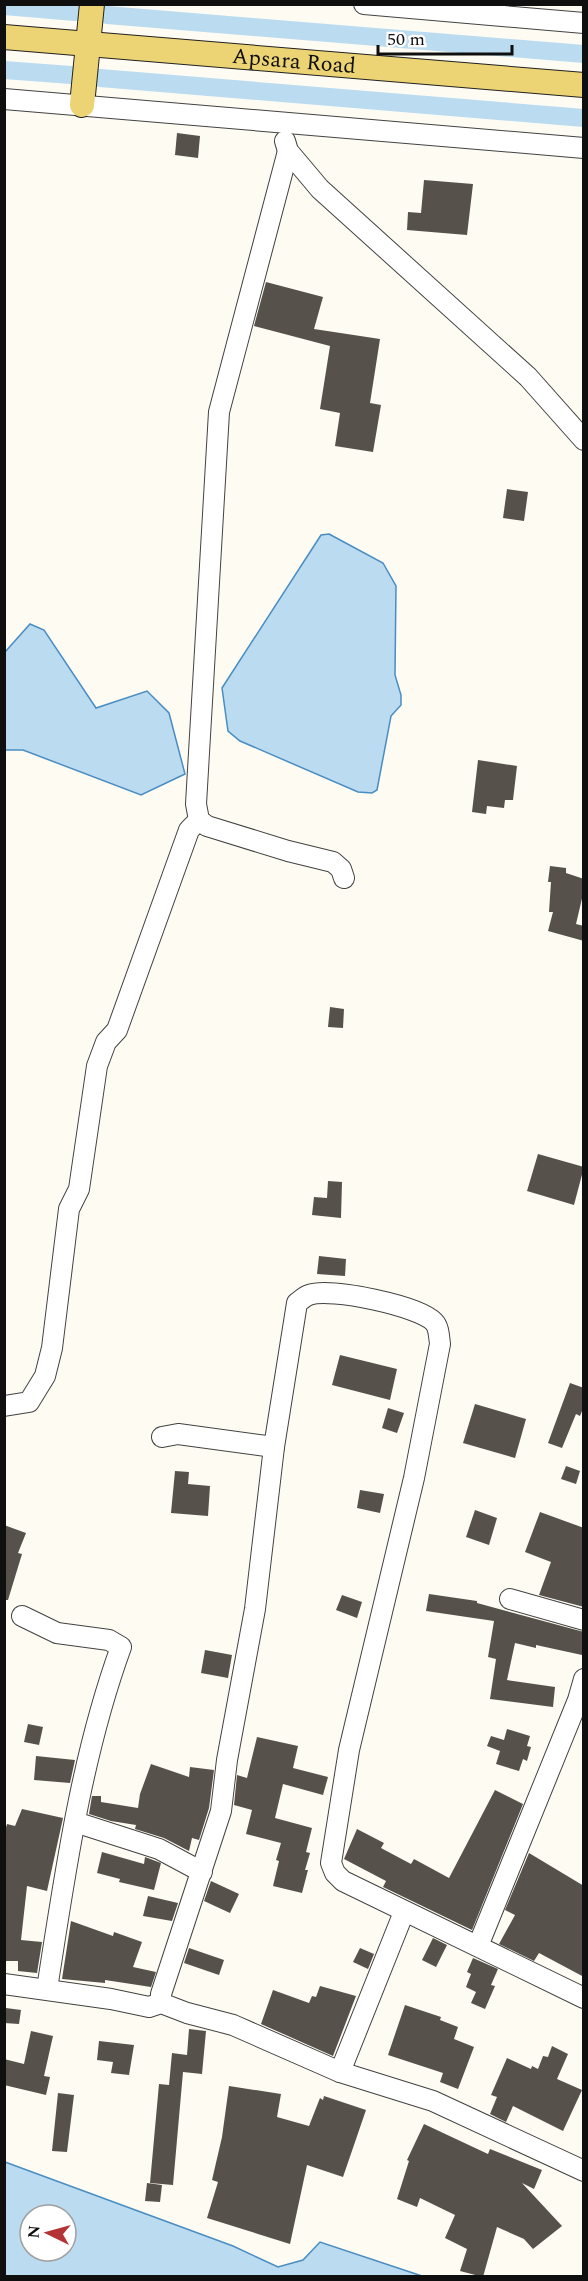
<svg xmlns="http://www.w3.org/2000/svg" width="588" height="2281" font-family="Spectral,serif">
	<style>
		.water { fill: #bbdbf1; stroke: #498dc2; stroke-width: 1.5; fill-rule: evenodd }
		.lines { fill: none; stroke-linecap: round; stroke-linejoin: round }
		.canal { stroke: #bbdbf1; stroke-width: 18 }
		.building { fill: #57514c }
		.minor-casing { stroke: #424242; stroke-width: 22 }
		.major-casing { stroke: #202020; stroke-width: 26 }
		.minor { stroke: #fff; stroke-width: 20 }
		.major { stroke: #ecd374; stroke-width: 24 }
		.labels { text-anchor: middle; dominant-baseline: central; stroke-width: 6; stroke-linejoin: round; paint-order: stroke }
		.street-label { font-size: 22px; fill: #0f0f0f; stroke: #fff }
	</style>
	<rect width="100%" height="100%" fill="#fefcf2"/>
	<!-- water -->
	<g class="water">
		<path d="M329 534 383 563 396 586 395 675 401 695V705L391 716 377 790 372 793 358 792 240 741 228 731 222 688 321 535Z"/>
		<path d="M30 624 44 630 96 708 147 691 169 713 185 774 141 795 23 750H5V652Z"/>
		<path d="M5 2162 233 2246 278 2267 303 2260 320 2242 422 2276H5ZM30 2215H66V2251H30Z"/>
	</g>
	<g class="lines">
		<!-- canal -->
		<g class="canal">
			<path d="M4 6 75 12"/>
			<path d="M107 15 584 54"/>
			<path d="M4 70 71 75"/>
			<path d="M100 78 584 118"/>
		</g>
	</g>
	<!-- building -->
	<g class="building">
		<path d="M177 133 200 136 198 158 175 155Z"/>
		<path d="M424 180 473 184 467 235 407 230 408 212 421 213Z"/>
		<path d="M266 282 323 297 314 329 380 339 370 403 381 405 373 452 335 446 340 413 320 409 330 346 254 326Z"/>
		<path d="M507 489 528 492 524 521 503 518Z"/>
		<path d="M478 760 517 766 513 800H505L504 808 487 806 486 814 472 812Z"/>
		<path d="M550 866 566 868V873L584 879V890L576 924 584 926V941L548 931 553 912H549L551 882H548Z"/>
		<path d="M330 1007 344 1009 343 1028 328 1027Z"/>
		<path d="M538 1154 584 1167 574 1205 527 1191Z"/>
		<path d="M328 1181 342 1182 341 1218 312 1215 314 1197 327 1198Z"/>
		<path d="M319 1256 346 1259 345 1276 317 1274Z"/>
		<path d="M340 1355 397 1369 390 1400 332 1385Z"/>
		<path d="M570 1383 584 1388V1406L580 1416 576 1414 562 1448 548 1443Z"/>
		<path d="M475 1404 526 1419 515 1458 463 1443Z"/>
		<path d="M388 1408 404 1413 397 1433 382 1428Z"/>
		<path d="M566 1466 580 1471 576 1484 561 1479Z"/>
		<path d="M175 1471 189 1472 188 1484 210 1486 208 1516 171 1513Z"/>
		<path d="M360 1490 384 1494 380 1513 357 1508Z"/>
		<path d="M475 1510 497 1518 489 1545 466 1537Z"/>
		<path d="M540 1512 584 1528V1607L539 1595 551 1562 525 1552Z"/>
		<path d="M4 1525 26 1533 18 1553 22 1554 8 1600H4Z"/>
		<path d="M429 1594 477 1601V1603L584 1632 582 1655 536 1645V1648L515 1643 507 1680 555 1687 553 1707 490 1699 496 1659 488 1657 494 1621 426 1611Z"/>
		<path d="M342 1595 362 1602 357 1618 336 1610Z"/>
		<path d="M205 1650 232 1655 228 1678 201 1673Z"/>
		<path d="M28 1724 43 1727 39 1745 24 1742Z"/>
		<path d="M507 1729 530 1736 527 1746 531 1747 527 1761 523 1759 519 1771 496 1764 500 1751 487 1746 491 1736 504 1740Z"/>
		<path d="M257 1737 298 1746 293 1768 328 1777 323 1795 283 1784 275 1818 312 1828 306 1852 310 1853 305 1870H308L302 1893 273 1886 279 1861 276 1860 281 1843 246 1834 252 1810 234 1805 237 1775 247 1778Z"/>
		<path d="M36 1756 75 1760 70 1783 34 1780Z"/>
		<path d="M151 1764 189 1777 190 1767 214 1770 209 1808 199 1840 192 1838 189 1851 164 1838 135 1829 136 1825 111 1821 89 1814 92 1796H101V1802L138 1808 140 1794Z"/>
		<path d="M495 1790 523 1804 472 1930 383 1887 386 1881 344 1859 357 1829 384 1843 381 1848 411 1864 414 1859 449 1878Z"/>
		<path d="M22 1809 63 1818 47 1891 27 1886 21 1940 42 1942 37 1973 18 1971V1961H4V1834L7 1824 15 1826Z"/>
		<path d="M102 1852 144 1864 145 1857 161 1863 154 1890 119 1882 120 1879 97 1873Z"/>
		<path d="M529 1853 584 1886V1977L539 1953 534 1961 499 1944 515 1915 505 1910Z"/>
		<path d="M211 1881 239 1894 230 1913 204 1901Z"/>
		<path d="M148 1896 178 1903 172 1921 143 1916Z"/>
		<path d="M71 1921 113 1936 114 1932 142 1942 133 1967 156 1972 151 1987 105 1980V1983L62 1979Z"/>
		<path d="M433 1938 447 1945 436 1967 422 1960Z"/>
		<path d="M189 1948 224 1960 219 1975 184 1963Z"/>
		<path d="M360 1948 374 1954 368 1969 353 1962Z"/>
		<path d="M473 1958 498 1969 491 1985 495 1986 485 2009 471 2003 476 1992 466 1987 471 1974 467 1972Z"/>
		<path d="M320 1986 356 1996 333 2056 261 2024 273 1990 309 2003 312 1996 316 1997Z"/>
		<path d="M405 2005 441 2017 440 2020 458 2027 454 2039 474 2047 458 2089 440 2082 443 2073 388 2055Z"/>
		<path d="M6 2008 21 2010 19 2024 4 2023Z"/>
		<path d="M189 2029 206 2031 202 2074 183 2072 173 2185 150 2183 159 2084 169 2085 172 2053 187 2055Z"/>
		<path d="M31 2031 53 2036 44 2076 50 2077 46 2095 4 2085V2059L24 2064Z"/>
		<path d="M99 2041 134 2045 129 2075 111 2073 113 2062 97 2060Z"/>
		<path d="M552 2046 568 2054 557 2079 582 2090 563 2131 513 2106 506 2122 490 2114 497 2097 491 2095 507 2058 531 2069 532 2066 538 2069 543 2056 548 2057Z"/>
		<path d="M229 2086 281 2094 277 2117 309 2126 320 2098 323 2100 324 2096 366 2110 343 2177 307 2165 290 2244 207 2218 218 2182 212 2180 222 2137Z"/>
		<path d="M58 2093 74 2095 67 2152 52 2151Z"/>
		<path d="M424 2124 488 2154 490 2149 542 2170 534 2189 522 2183 562 2226 533 2249 524 2239 497 2227 483 2277 460 2271 467 2249 445 2238 455 2215 420 2198 417 2207 397 2199 409 2161 407 2160Z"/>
		<path d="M147 2183 162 2185 160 2202 145 2201Z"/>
	</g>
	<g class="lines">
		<!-- minor casing -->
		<g class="minor-casing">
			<g id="minor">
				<path d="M364 4 584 23"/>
				<path d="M4 99 584 148"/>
				<path d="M285 141 288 151 320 189 528 377 584 440"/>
				<path d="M288 151 219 412 196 804 199 820 207 826 288 851 333 862 341 869 344 878"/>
				<path d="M4 1406 29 1402 45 1376 52 1348 69 1209 79 1189 97 1066 106 1042 117 1030 189 830 199 820"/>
				<path d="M162 1437 178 1434 274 1447"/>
				<path d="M510 1599 584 1620"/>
				<path d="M22 1616 57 1633 109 1640 121 1647C81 1757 65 1874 47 1989"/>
				<path d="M75 1822 159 1849 202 1872"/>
				<path d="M478 1946 578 1700 584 1679"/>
				<path d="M4 1984 111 1999 149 2007 161 2003 187 2013 233 2025 340 2072 433 2101 584 2171"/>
				<path d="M161 2003V1994L221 1811 227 1760 255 1609 274 1447 297 1303C300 1301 305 1296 309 1295 330 1287 419 1306 434 1322 439 1327 439 1337 440 1344L414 1478 349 1750 331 1863 335 1873 343 1881 584 1998"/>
				<path d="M340 2072 404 1912"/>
			</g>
		</g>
		<!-- major casing -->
		<g class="major-casing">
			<g id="major">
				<path id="s1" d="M4 37 584 85"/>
				<path d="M82 105 92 4"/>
			</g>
		</g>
		<!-- minor -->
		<use href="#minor" class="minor"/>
		<!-- major -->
		<use href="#major" class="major"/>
	</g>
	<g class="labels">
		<!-- street labels -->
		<g class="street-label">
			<text stroke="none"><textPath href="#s1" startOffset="291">Apsara Road</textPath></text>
		</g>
	</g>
	<!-- border -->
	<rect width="588" height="2281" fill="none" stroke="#0f0f0f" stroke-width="12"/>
	<!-- north arrow -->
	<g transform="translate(48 2233) rotate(275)"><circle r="28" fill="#ffffff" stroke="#9f9f9f" stroke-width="1.5"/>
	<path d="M0-4.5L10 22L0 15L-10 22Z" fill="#b43335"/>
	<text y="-9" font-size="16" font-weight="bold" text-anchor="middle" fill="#0f0f0f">N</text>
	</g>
	<!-- scale -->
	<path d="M378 45v9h134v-9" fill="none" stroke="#0f0f0f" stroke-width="3"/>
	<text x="387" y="45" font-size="18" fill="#0f0f0f" stroke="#ffffff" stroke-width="4.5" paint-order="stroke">50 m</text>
</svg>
